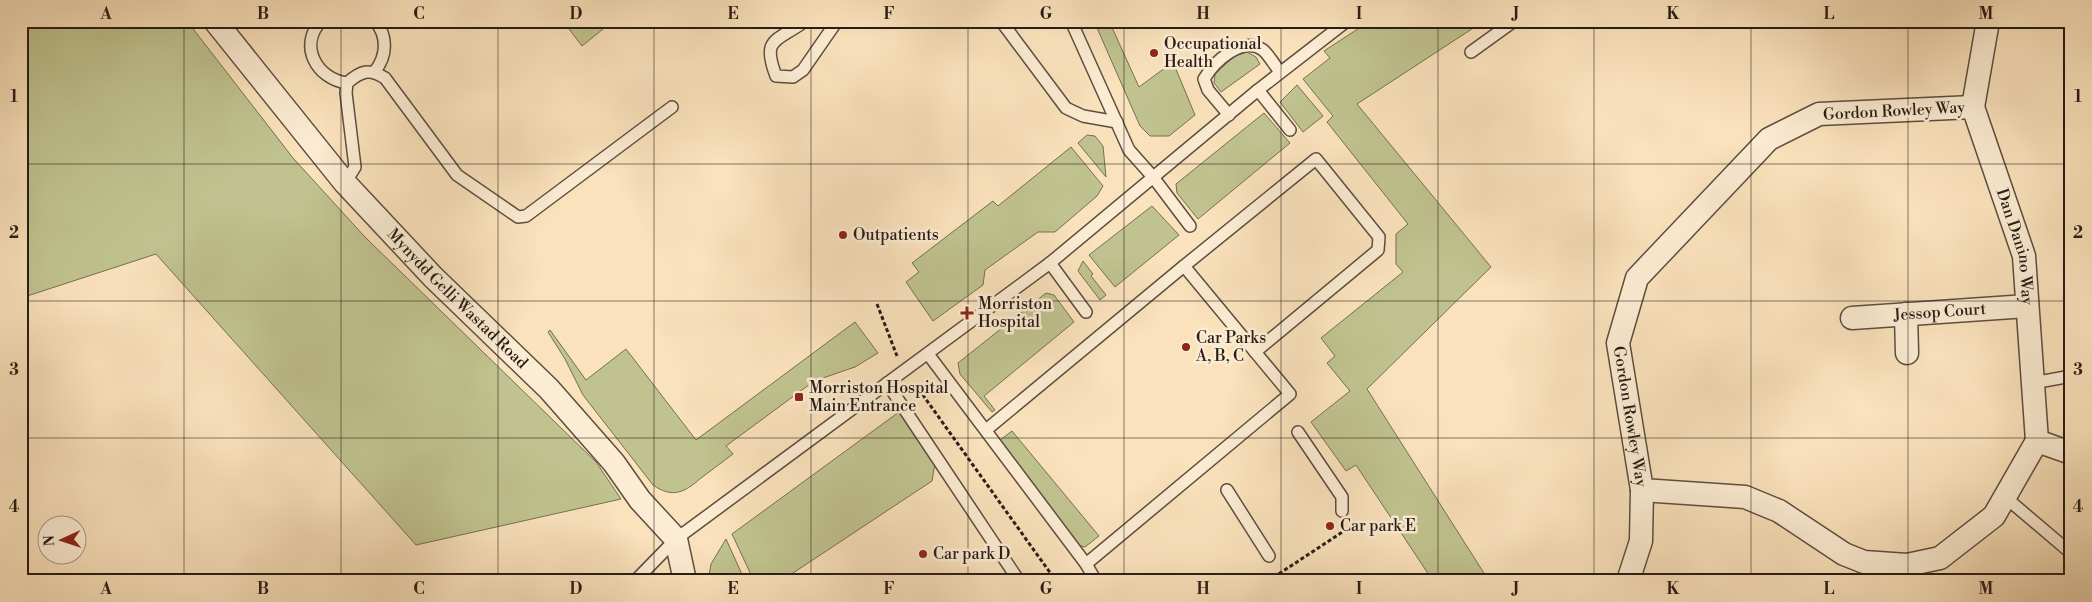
<svg xmlns="http://www.w3.org/2000/svg" width="2092" height="602" font-family="'Libre Bodoni',serif">
	<style>
		.green { fill: #c0c38f; stroke: #747052 }
		.lines { fill: none; stroke-linecap: round; stroke-linejoin: round }
		.lane-casing { stroke: #5c4e40; stroke-width: 14 }
		.street-casing { stroke: #5c4e40; stroke-width: 25 }
		.path { stroke: #271c16; stroke-width: 3; stroke-dasharray: 4 2.5; stroke-linecap: butt }
		.lane { stroke: #fcecd3; stroke-width: 11 }
		.street { stroke: #fcecd3; stroke-width: 22 }
		.grid { fill: none; stroke: #271c16; stroke-width: 1; stroke-opacity: 0.55 }
		.poi-dot { fill: #8f2418; stroke: #fcecd3; stroke-width: 2 }
		.labels { text-anchor: middle; dominant-baseline: central; stroke-width: 5; stroke-linejoin: round; paint-order: stroke }
		.poi-label { font-size: 16px; fill: #271c16; stroke: #fcecd3; text-anchor: start }
		.street-label { font-size: 16px; fill: #271c16; stroke: #fcecd3 }
		.neatline { fill: none; stroke: #271c16; stroke-width: 2 }
		.grid-label { font-size: 16px; text-anchor: middle; font-weight: bold; fill: #271c16 }
	</style>
	<rect width="100%" height="100%" fill="#fae2bc"/>
	<filter id="stains"><feTurbulence type="fractalNoise" baseFrequency=".004" numOctaves="4"/><feColorMatrix values="0 0 0 0 .2 0 0 0 0 .09 0 0 0 0 .02 0 0 0 .5 -.17"/></filter>
	<radialGradient id="worn" r=".72"><stop offset=".6" stop-color="#630" stop-opacity="0"/><stop offset="1" stop-color="#630" stop-opacity=".3"/></radialGradient>
	<!-- green -->
	<g class="green">
		<path d="M21 21H187L293 158 365 237 596 462 621 499 416 545 156 254 21 298Z"/>
		<path d="M563 21H613L582 46Z"/>
		<path d="M1094 21H1109L1139 87 1173 62 1195 115 1169 136H1150L1140 126Z"/>
		<path d="M1370 21H1484L1357 104 1491 267 1367 389 1489 581H1433L1356 465 1346 471 1311 422 1350 391 1327 363 1335 356 1321 338 1403 272 1396 264V234L1408 224 1327 122 1333 116 1303 79 1330 58 1324 51Z"/>
		<path d="M1247 52 1256 57 1260 64 1221 92 1214 83 1215 74 1233 57Z"/>
		<path d="M1297 85 1323 116 1303 132 1280 102Z"/>
		<path d="M1264 113 1290 143 1198 219 1177 193 1176 184Z"/>
		<path d="M1087 135 1095 136 1103 146 1106 177 1078 143Z"/>
		<path d="M1071 147 1103 186 1097 196 1055 232H1038L985 270 983 285 933 321 906 282 919 272 912 263 993 201 998 206Z"/>
		<path d="M1152 206 1179 235 1115 287 1089 255Z"/>
		<path d="M1083 261 1093 274 1091 276 1106 295 1100 300 1078 271Z"/>
		<path d="M1046 293 1054 295 1074 322 984 396 995 410 992 412 960 374 958 363Z"/>
		<path d="M855 322 878 353 855 367 820 379 806 387 726 446 733 454C722 462 712 470 701 478 685 492 673 499 653 485L583 395 565 359 548 332 550 330 586 380 626 349 696 440Z"/>
		<path d="M899 412 935 463 932 481 781 581H754L732 534Z"/>
		<path d="M1012 431 1099 536 1085 547 1077 545 999 441Z"/>
		<path d="M726 539 745 581H746H708L711 564Z"/>
	</g>
	<g class="lines">
		<!-- lane casing -->
		<g class="lane-casing">
			<g id="lane">
				<path d="M321 21C298 46 317 79 347 83"/>
				<path d="M805 21C777 42 761 37 776 76L793 77 803 70 837 21"/>
				<path d="M1001 21 1066 108 1083 116 1117 122"/>
				<path d="M1071 21 1129 150 1153 177 1190 226"/>
				<path d="M1471 52 1514 21"/>
				<path d="M375 71C387 56 388 36 375 21"/>
				<path d="M1258 90 1290 130"/>
				<path d="M1229 115 1208 90 1204 79C1214 62 1242 35 1263 50 1269 55 1275 66 1280 72"/>
				<path d="M345 183 355 167 346 93 347 83C361 71 369 68 385 78L457 175 518 217 526 216 672 107"/>
				<path d="M1050 263 1086 312"/>
				<path d="M1184 266 1316 159 1379 237 1378 250 1255 352"/>
				<path d="M928 354 1086 564 1096 581"/>
				<path d="M887 383 1019 581"/>
				<path d="M2033 383 2071 376"/>
				<path d="M986 430 1184 266 1290 394 1086 564"/>
				<path d="M1298 432 1342 497V511"/>
				<path d="M1227 490 1269 556"/>
				<path d="M2005 497 2071 553"/>
				<path d="M635 581 676 539 1050 263 1258 90 1347 21"/>
			</g>
		</g>
		<!-- street casing -->
		<g class="street-casing">
			<g id="street">
				<path id="s1" d="M215 21 345 183 433 277 549 389 614 463 640 500 676 539 685 581"/>
				<path id="s2" d="M1988 21 1973 107 2024 256 2037 441"/>
				<path id="s3" d="M1973 107 1819 114 1769 139 1637 278 1618 343 1642 490 1745 497 1779 511 1844 554 1864 562 1907 565 1940 558 1994 516 2037 441"/>
				<path d="M1906 314 1907 353"/>
				<path id="s4" d="M1852 318 2027 306"/>
				<path d="M2037 441 2071 453"/>
				<path d="M1628 581 1641 541 1642 490"/>
			</g>
		</g>
		<!-- path -->
		<g class="path">
			<path d="M877 304 897 356"/>
			<path d="M915 384 1056 581"/>
			<path d="M1268 581 1347 529"/>
		</g>
		<!-- lane -->
		<use href="#lane" class="lane"/>
		<!-- street -->
		<use href="#street" class="street"/>
	</g>
	<!-- grid -->
	<path class="grid" d="M184 21V581M341 21V581M498 21V581M654 21V581M811 21V581M968 21V581M1124 21V581M1281 21V581M1438 21V581M1594 21V581M1751 21V581M1908 21V581M21 164H2071M21 301H2071M21 438H2071"/>
	<!-- markers -->
	<g class="poi-dot">
		<circle cx="1154" cy="53" r="5"/>
		<circle cx="843" cy="235" r="5"/>
		<path d="M964.5 305.5h5v5h5v5h-5v5h-5v-5h-5v-5h5z"/>
		<circle cx="1186" cy="347" r="5"/>
		<rect x="794" y="392" width="10" height="10" rx="2.5"/>
		<circle cx="1330" cy="526" r="5"/>
		<circle cx="923" cy="554" r="5"/>
	</g>
	<g class="labels">
		<!-- poi labels -->
		<g class="poi-label">
			<text x="1164" y="44">Occupational<tspan x="1164" dy="18">Health</tspan></text>
			<text x="853" y="235">Outpatients</text>
			<text x="978" y="304">Morriston<tspan x="978" dy="18">Hospital</tspan></text>
			<text x="1196" y="338">Car Parks<tspan x="1196" dy="18">A, B, C</tspan></text>
			<text x="809" y="388">Morriston Hospital<tspan x="809" dy="18">Main Entrance</tspan></text>
			<text x="1340" y="526">Car park E</text>
			<text x="933" y="554">Car park D</text>
		</g>
		<!-- street labels -->
		<g class="street-label">
			<text transform="translate(1894 111) rotate(-3)">Gordon Rowley Way</text>
			<text stroke="none"><textPath href="#s2" startOffset="234">Dan Danino Way</textPath></text>
			<text stroke="none"><textPath href="#s1" startOffset="369">Mynydd Gelli Wastad Road</textPath></text>
			<text stroke="none"><textPath href="#s4" startOffset="88">Jessop Court</textPath></text>
			<text stroke="none"><textPath href="#s3" startOffset="544">Gordon Rowley Way</textPath></text>
		</g>
	</g>
	<!-- margin -->
	<rect width="2092" height="602" fill="none" stroke="#fae2bc" stroke-width="55"/>
	<!-- north arrow -->
	<g transform="translate(62 540) rotate(267)"><circle r="24" fill="#fcecd3" stroke="#a79987"/>
	<path d="M0-4L9 19L0 12L-9 19Z" fill="#8f2418"/>
	<text y="-8" font-size="14" font-weight="bold" text-anchor="middle" fill="#271c16">N</text>
	</g>
	<rect x="28" y="28" width="2036" height="546" class="neatline"/>
	<g class="grid-label">
		<text x="106" y="19">A</text>
		<text x="263" y="19">B</text>
		<text x="419" y="19">C</text>
		<text x="576" y="19">D</text>
		<text x="733" y="19">E</text>
		<text x="889" y="19">F</text>
		<text x="1046" y="19">G</text>
		<text x="1203" y="19">H</text>
		<text x="1359" y="19">I</text>
		<text x="1516" y="19">J</text>
		<text x="1673" y="19">K</text>
		<text x="1829" y="19">L</text>
		<text x="1986" y="19">M</text>
		<text x="14" y="102">1</text>
		<text x="2078" y="102">1</text>
		<text x="14" y="238">2</text>
		<text x="2078" y="238">2</text>
		<text x="14" y="375">3</text>
		<text x="2078" y="375">3</text>
		<text x="14" y="512">4</text>
		<text x="2078" y="512">4</text>
		<text x="106" y="594">A</text>
		<text x="263" y="594">B</text>
		<text x="419" y="594">C</text>
		<text x="576" y="594">D</text>
		<text x="733" y="594">E</text>
		<text x="889" y="594">F</text>
		<text x="1046" y="594">G</text>
		<text x="1203" y="594">H</text>
		<text x="1359" y="594">I</text>
		<text x="1516" y="594">J</text>
		<text x="1673" y="594">K</text>
		<text x="1829" y="594">L</text>
		<text x="1986" y="594">M</text>
	</g>
	<rect width="100%" height="100%" filter="url(#stains)"/>
	<rect width="100%" height="100%" fill="url(#worn)"/>
</svg>
